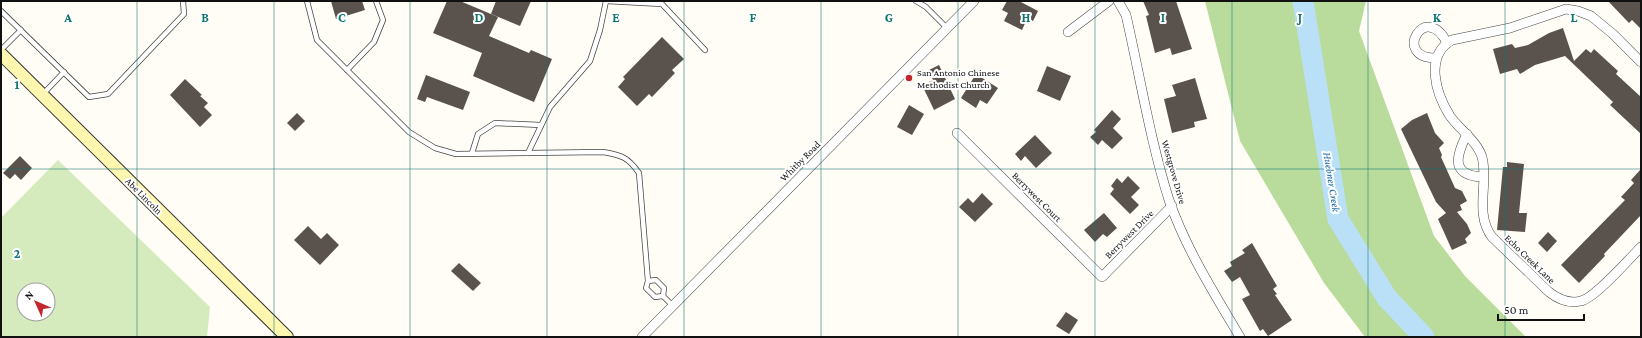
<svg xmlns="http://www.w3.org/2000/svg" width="1642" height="338" font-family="'Crimson Pro',serif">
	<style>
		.green { fill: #d5ebbd; fill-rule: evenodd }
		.forest { fill: #b9dc9c }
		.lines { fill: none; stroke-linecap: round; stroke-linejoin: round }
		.river { stroke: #b9e0f7; stroke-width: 21 }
		.building { fill: #5a524d }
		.lane-casing { stroke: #444; stroke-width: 6 }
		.street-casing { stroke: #444; stroke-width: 10 }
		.secondary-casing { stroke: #333; stroke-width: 14 }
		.lane { stroke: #fff; stroke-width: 4.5 }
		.street { stroke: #fff; stroke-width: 9 }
		.secondary { stroke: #fff6b0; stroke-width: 12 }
		.grid { fill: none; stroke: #0f766e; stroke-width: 1; stroke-opacity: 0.55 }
		.poi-dot { fill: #c4262e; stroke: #fff; stroke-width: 1.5 }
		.labels { text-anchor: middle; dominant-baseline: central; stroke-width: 4; stroke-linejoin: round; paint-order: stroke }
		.poi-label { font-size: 10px; fill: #111; stroke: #fff; text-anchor: start }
		.street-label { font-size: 10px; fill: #111; stroke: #fff }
		.water-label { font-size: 11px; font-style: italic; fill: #1768a6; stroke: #fff }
		.grid-label { font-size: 13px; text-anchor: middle; font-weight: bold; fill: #0f766e; stroke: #fff; stroke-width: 4; stroke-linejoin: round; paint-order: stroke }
	</style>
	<rect width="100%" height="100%" fill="#fffdf5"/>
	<!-- green -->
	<path class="green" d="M58 160 210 307 207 337H1V218ZM24 290H48V314H24Z"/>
	<!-- forest -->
	<path class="forest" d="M1205 1H1366L1359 31 1434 236 1465 276 1526 337H1365L1324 283 1240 141Z"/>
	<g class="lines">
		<!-- river -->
		<path class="river" d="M1303 1 1338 219 1387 298 1424 337"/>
	</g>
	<!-- building -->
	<g class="building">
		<path d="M331 1H362L365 10 336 19Z"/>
		<path d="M447 1H460L498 17 489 36 529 53 531 50 552 59 534 102 473 76 482 53 433 33Z"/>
		<path d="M496 1H531L520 26 491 14Z"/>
		<path d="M1007 1H1019L1038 11 1033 21 1027 19 1022 30 1004 21 1008 13 1002 10Z"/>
		<path d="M1143 1H1176L1192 49 1172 55 1170 48 1155 53 1146 16 1149 15Z"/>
		<path d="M1608 1H1641V29L1632 20 1629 23Z"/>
		<path d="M1563 28 1574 61 1586 49 1591 53 1594 49 1618 71 1616 74 1641 97V134L1610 105 1613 102 1565 56 1535 65 1520 74 1517 69 1500 74 1493 49 1512 44 1515 48 1528 45 1549 33Z"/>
		<path d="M662 37 684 59 672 70 675 73 652 97 649 94 637 106 618 87 625 79 623 77Z"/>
		<path d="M939 65 955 99 934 110 922 85 933 80 929 70Z"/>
		<path d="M1047 66 1071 76 1060 101 1037 91Z"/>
		<path d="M976 74 998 88 987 104 980 100 976 108 961 98Z"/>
		<path d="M426 75 470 92 463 110 427 97 425 102 417 99Z"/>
		<path d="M1195 78 1207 119 1194 122 1195 127 1172 133 1164 99 1176 96 1172 85Z"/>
		<path d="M185 79 202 95 200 96 208 103 204 107 212 115 200 127 170 95Z"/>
		<path d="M909 105 924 114 912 135 897 127Z"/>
		<path d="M1112 110 1121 119 1113 128 1123 138 1112 149 1102 140 1098 145 1090 137 1096 132 1094 130Z"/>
		<path d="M297 113 305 121 295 131 287 123Z"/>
		<path d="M1427 113 1435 133 1444 143 1439 148 1442 155 1441 157 1455 188 1462 191 1467 201 1460 205 1462 210 1457 212 1467 224 1471 233 1465 239 1467 243 1452 250 1438 219 1446 213 1436 202 1401 129 1412 120Z"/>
		<path d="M1035 135 1052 153 1036 168 1025 156 1021 161 1015 154Z"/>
		<path d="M20 156 32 168 21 180 15 174 10 179 3 173Z"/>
		<path d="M1507 162 1524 164 1519 213H1527L1525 232 1497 230 1503 167H1507Z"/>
		<path d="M1641 169V215L1604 254 1605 256 1579 283 1561 265 1625 200 1621 197 1634 183 1631 180Z"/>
		<path d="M1128 176 1140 188 1131 197 1139 205 1130 214 1110 194 1114 189 1111 186 1117 178 1122 183Z"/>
		<path d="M982 193 993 204 975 222 959 207 968 198 973 203Z"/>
		<path d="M1104 213 1117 228 1107 237 1103 234 1095 242 1084 230Z"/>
		<path d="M308 226 321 239 327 233 339 245 320 265 294 240Z"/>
		<path d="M1548 232 1557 241 1547 252 1538 243Z"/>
		<path d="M1252 243 1277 286 1273 289 1277 294 1275 295 1292 320 1268 336 1263 329 1260 331 1242 299 1250 295 1240 277 1232 282 1224 271 1232 266 1230 262 1245 253 1242 250Z"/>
		<path d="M459 263 481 283 473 291 451 271Z"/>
		<path d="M1066 312 1078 320 1069 334 1056 326Z"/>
	</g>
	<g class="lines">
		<!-- lane casing -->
		<g class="lane-casing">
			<g id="lane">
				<path d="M307 1 317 40 409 132 435 148 456 154 603 152C621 155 628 157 639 173L648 281 646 288 655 297 663 296"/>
				<path d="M606 1 662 4 705 50"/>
				<path d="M916 1 926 7 947 28"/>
				<path d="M1 11 89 97 108 94 184 14 183 1"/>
				<path d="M1 50 21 30"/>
				<path d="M347 70 374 42 383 20 376 1"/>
				<path d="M43 94 64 72"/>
				<path d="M472 153 478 134 495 123 541 125"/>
				<path d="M528 153 550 107 590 61 600 30 606 1"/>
				<path d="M648 281 656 280 664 288 663 296"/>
				<path d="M663 296 673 306"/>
			</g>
		</g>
		<!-- street casing -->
		<g class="street-casing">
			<g id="street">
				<path d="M1118 1 1126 15C1140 76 1150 140 1169 200 1186 249 1214 293 1240 337"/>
				<path d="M1068 32 1109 1"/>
				<path d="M1436 58C1391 58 1426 0 1447 43"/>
				<path d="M1641 62 1613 34 1591 16 1578 11 1566 9 1510 28 1452 40C1424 56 1436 94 1450 116 1459 129 1477 141 1482 157 1489 183 1474 213 1492 237L1549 292C1558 299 1569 304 1581 301 1595 298 1629 259 1641 247"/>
				<path d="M957 133 1102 277 1172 206"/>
				<path d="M1467 134C1456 156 1450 175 1482 177"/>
				<path d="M642 337 974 1"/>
			</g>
		</g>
		<!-- secondary casing -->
		<g class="secondary-casing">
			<path id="secondary" d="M1 54 287 337"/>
		</g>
		<!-- lane -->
		<use href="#lane" class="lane"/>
		<!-- street -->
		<use href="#street" class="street"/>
		<!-- secondary -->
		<use href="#secondary" class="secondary"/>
	</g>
	<!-- grid -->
	<path class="grid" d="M137 1V337M274 1V337M410 1V337M547 1V337M684 1V337M821 1V337M958 1V337M1095 1V337M1232 1V337M1368 1V337M1505 1V337M1 169H1641"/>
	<!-- markers -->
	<circle class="poi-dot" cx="909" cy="78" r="4"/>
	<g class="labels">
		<!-- poi labels -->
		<g class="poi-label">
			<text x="917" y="72">San Antonio Chinese<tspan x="917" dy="12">Methodist Church</tspan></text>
		</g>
		<!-- street labels -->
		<g class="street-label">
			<text transform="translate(800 161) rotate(-45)">Whitby Road</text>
			<text transform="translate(1174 172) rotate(74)">Westgrove Drive</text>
			<text transform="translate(144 196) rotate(45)">Abe Lincoln</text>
			<text transform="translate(1037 197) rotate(45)">Berrywest Court</text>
			<text transform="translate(1129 234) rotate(-45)">Berrywest Drive</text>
			<text transform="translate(1530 259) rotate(44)">Echo Creek Lane</text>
		</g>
		<!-- water labels -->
		<g class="water-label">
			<text transform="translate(1332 182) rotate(81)">Huebner Creek</text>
		</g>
	</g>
	<g class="grid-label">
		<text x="68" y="22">A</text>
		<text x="205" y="22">B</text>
		<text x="342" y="22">C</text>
		<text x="479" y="22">D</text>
		<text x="616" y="22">E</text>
		<text x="753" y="22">F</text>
		<text x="889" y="22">G</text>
		<text x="1026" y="22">H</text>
		<text x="1163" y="22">I</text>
		<text x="1300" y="22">J</text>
		<text x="1437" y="22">K</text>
		<text x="1574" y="22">L</text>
		<text x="17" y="89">1</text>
		<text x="17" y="258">2</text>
	</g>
	<!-- border -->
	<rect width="1642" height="338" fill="none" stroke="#111111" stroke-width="4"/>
	<!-- north arrow -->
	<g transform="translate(36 302) rotate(315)"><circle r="19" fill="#ffffff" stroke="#a0a0a0"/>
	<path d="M0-3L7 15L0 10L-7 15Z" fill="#c4262e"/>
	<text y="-6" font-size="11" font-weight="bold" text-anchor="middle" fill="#111111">N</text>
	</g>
	<!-- scale -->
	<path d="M1498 314v6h86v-6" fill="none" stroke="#111111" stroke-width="2"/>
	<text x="1504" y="314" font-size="12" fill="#111111" stroke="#ffffff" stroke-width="3" paint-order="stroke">50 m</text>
</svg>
